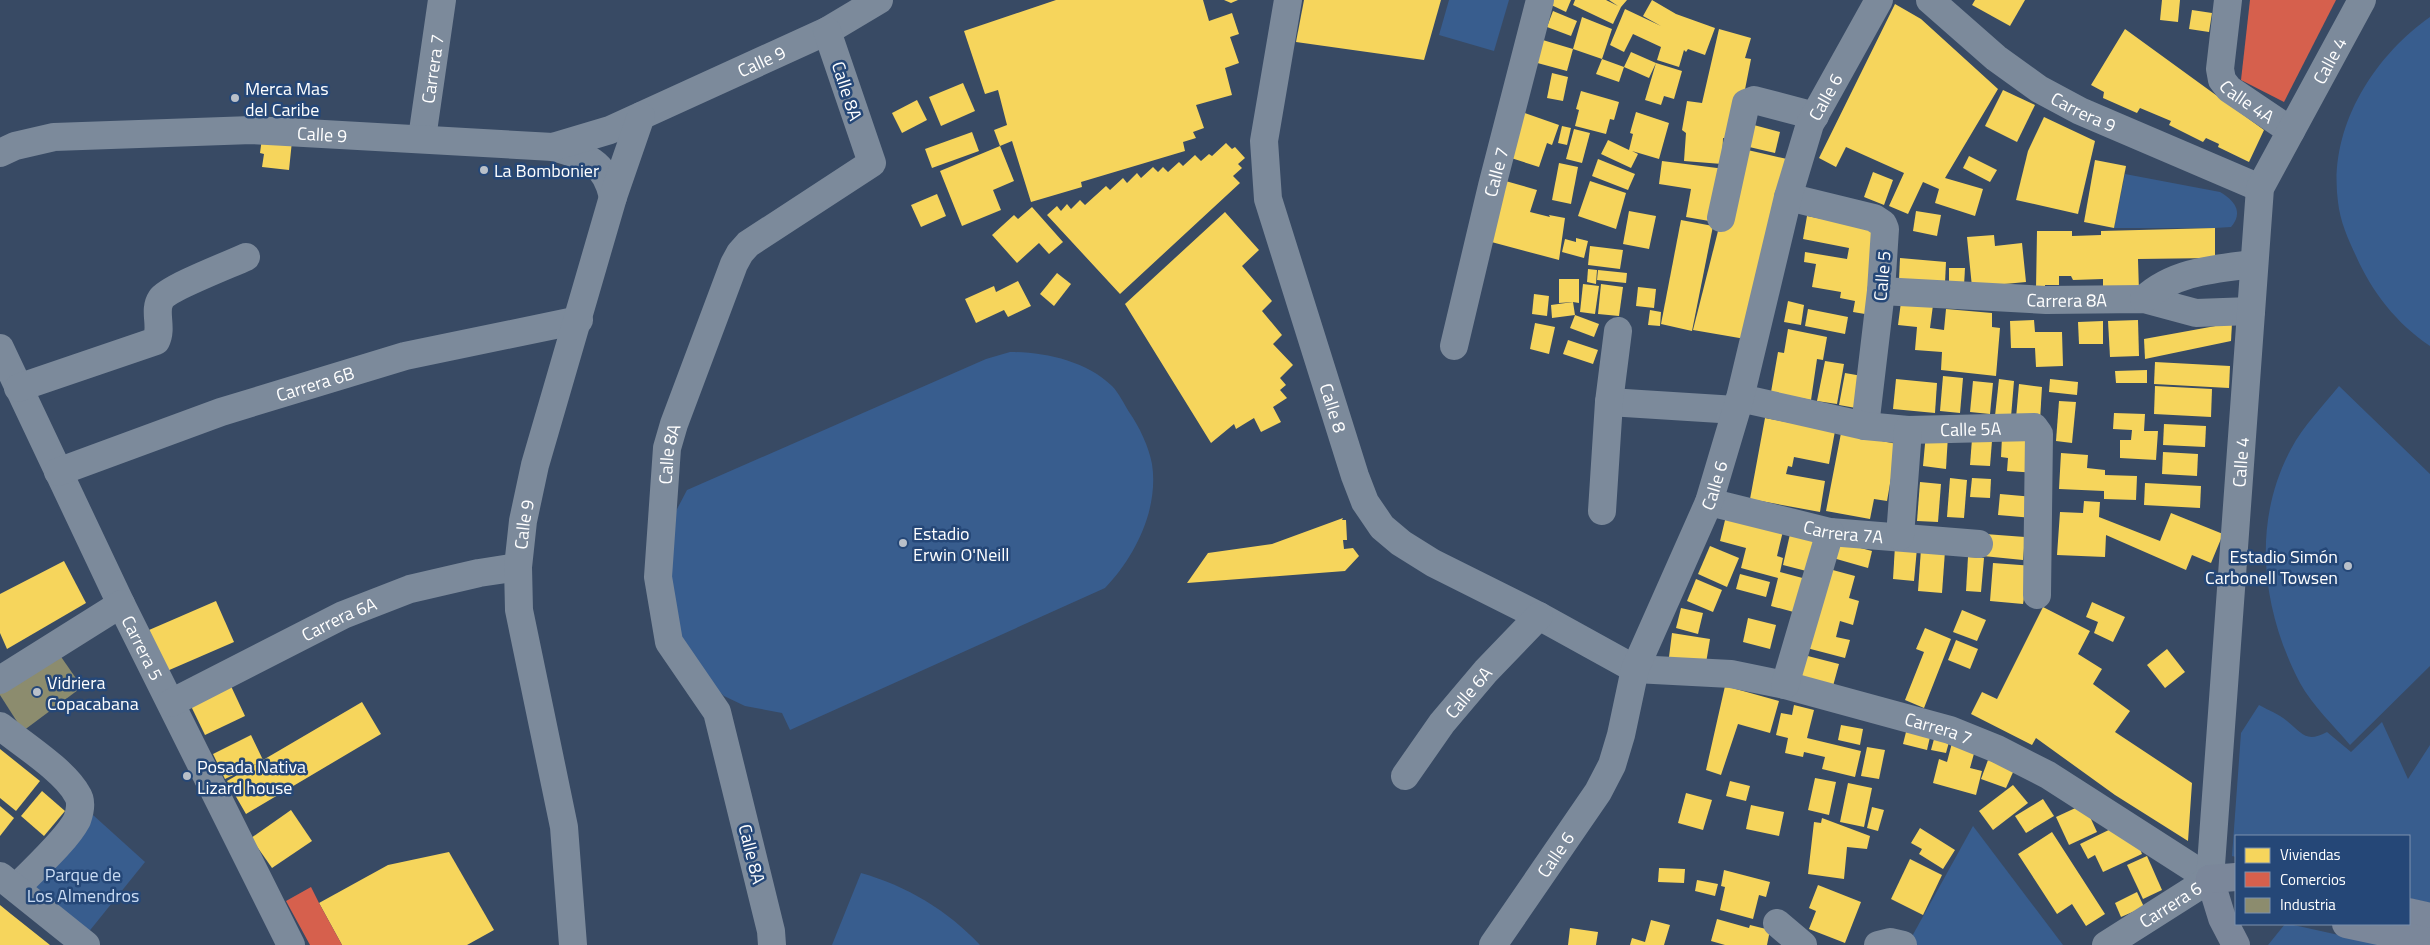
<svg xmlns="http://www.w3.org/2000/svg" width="2430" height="945" font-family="'Titillium Web',sans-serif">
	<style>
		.green { fill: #385d8e }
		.homes { fill: #f6d55c }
		.shops { fill: #d6604d }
		.industry { fill: #8c8c6e }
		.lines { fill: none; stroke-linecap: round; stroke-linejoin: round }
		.minor { stroke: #7c8a9b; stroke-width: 28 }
		.major { stroke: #7b879a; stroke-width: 28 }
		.poi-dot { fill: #b9c0c9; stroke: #254777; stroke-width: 2 }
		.labels { text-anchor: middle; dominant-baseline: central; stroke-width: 5; stroke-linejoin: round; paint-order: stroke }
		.street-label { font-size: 18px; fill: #fff; stroke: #254777 }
		.poi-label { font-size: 18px; fill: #fff; stroke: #254777; text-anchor: start }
		.park-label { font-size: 18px; fill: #c9dbf3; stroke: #254777 }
	</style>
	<rect width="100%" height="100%" fill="#384a64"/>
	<!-- green -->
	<g class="green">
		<path d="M1449 0H1509L1494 51 1439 35Z"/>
		<path d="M2430 17V346C2397 324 2372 292 2356 256 2348 239 2340 221 2338 202 2328 129 2372 58 2430 17Z"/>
		<path d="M2125 174 2220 192C2234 200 2244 212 2231 227L2215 228H2114Z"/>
		<path d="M1010 352C1045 352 1086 361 1112 386 1119 393 1124 404 1129 412 1139 426 1149 447 1152 464 1159 509 1135 557 1105 588L790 730 782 713 745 706 724 696 708 681 680 636 665 583 675 513 687 490 986 359Z"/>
		<path d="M2339 386 2430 474V666L2350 745C2334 726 2312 705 2300 683 2262 610 2251 524 2291 449 2303 426 2323 406 2339 386Z"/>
		<path d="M2259 705C2268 710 2279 714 2287 721 2303 734 2306 743 2327 732L2351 752 2382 722 2408 779 2430 745V903L2409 898V836H2236V857L2232 856 2241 733Z"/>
		<path d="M93 815 145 862 87 934 31 888Z"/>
		<path d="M1973 826 2063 945H1914L1910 940Z"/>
		<path d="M861 873C907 886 947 910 980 945H832Z"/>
		<path d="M2285 924H2289L2384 945H2268Z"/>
	</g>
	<!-- homes -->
	<g class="homes">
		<path d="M1056 0H1203L1209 21 1232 13 1239 34 1230 37 1239 63 1225 68 1232 95 1196 105 1204 128 1193 132 1196 138 1183 142 1185 151 1081 182 1082 187 1031 202 1012 141 1000 146 994 130 1007 125 998 90 985 94 964 31Z"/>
		<path d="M1224 0H1238L1231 3Z"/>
		<path d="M1304 0H1441L1424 60 1296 42Z"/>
		<path d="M1546 0H1571L1566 12 1545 2Z"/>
		<path d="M1575 0H1606L1618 6 1609 0H1627L1621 7 1613 24 1573 5Z"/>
		<path d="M1652 0 1676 14 1715 28 1705 55 1688 49 1686 52 1684 50 1679 67 1657 60 1661 47 1633 34 1624 52 1610 45 1625 9 1661 26 1643 16Z"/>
		<path d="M1975 0H2025L2010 26 1972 5Z"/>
		<path d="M2162 0H2180L2178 22 2160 20Z"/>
		<path d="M1895 4 1921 19 1998 89 1945 178 1983 189 1975 216 1935 203 1939 189 1923 182 1908 214 1889 206 1904 173 1846 147 1836 167 1819 158Z"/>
		<path d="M2192 10 2212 13 2209 32 2189 29Z"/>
		<path d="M1553 11 1577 21 1571 36 1547 27Z"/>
		<path d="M1582 17 1612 29 1602 59 1573 49 1567 71 1530 61 1536 38 1573 49Z"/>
		<path d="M1719 29 1751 38 1745 58 1751 59 1735 140 1723 138 1722 164 1684 161 1686 133 1682 130 1687 101 1702 103Z"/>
		<path d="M2125 29 2264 130 2249 162 2218 147 2219 144 2206 138 2203 142 2169 125 2171 121 2140 108 2137 113 2103 98 2104 92 2091 85Z"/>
		<path d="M1631 52 1656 63 1682 71 1674 99 1664 96 1661 105 1645 100 1656 63 1649 78 1624 67Z"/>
		<path d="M1602 59 1624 67 1619 82 1596 74Z"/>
		<path d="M1552 73 1568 77 1563 101 1547 98Z"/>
		<path d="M963 83 975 111 941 126 929 97Z"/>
		<path d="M2003 90 2035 105 2017 142 1985 126Z"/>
		<path d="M1581 91 1619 102 1614 120 1610 119 1606 134 1575 126 1579 110 1576 109Z"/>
		<path d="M917 100 927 120 902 133 892 113Z"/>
		<path d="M1522 112 1559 125 1552 145 1547 143 1539 167 1508 157Z"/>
		<path d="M1636 112 1669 123 1659 159 1632 151 1638 154 1631 168 1601 154 1608 140 1629 150 1633 134 1630 133Z"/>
		<path d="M2044 117 2095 141 2078 214 2016 200 2028 151Z"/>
		<path d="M1750 124 1780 132 1775 153 1745 146Z"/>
		<path d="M1562 126 1571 128 1567 145 1558 143Z"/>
		<path d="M1574 129 1590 133 1582 163 1566 159Z"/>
		<path d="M972 132 979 151 932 168 925 149Z"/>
		<path d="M262 138 292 141 289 170 262 167 264 154 260 153Z"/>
		<path d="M1226 143 1232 149 1235 147 1245 158 1238 164 1242 168 1233 176 1240 183 1120 294 1047 215 1057 206 1061 211 1067 204 1071 209 1080 200 1085 205 1106 186 1110 190 1123 178 1127 183 1137 173 1141 178 1153 167 1158 172 1163 167 1168 172 1179 162 1183 166 1195 155 1201 161 1209 154 1212 156Z"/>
		<path d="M1000 146 1014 181 993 190 1001 210 962 226 940 171Z"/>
		<path d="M1739 148 1787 159 1751 340 1693 330Z"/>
		<path d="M1969 156 1997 170 1990 182 1963 168Z"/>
		<path d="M1598 159 1635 174 1628 190 1592 176Z"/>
		<path d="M2095 160 2126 166 2114 228 2084 222Z"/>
		<path d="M1662 161 1725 169 1715 222 1686 217 1691 189 1659 184Z"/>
		<path d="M1559 163 1578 167 1571 204 1552 200Z"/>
		<path d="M1873 172 1893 180 1884 205 1864 197Z"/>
		<path d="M1502 180 1537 190 1530 212 1550 217 1549 215 1565 218 1559 260 1484 240Z"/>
		<path d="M1590 181 1626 193 1616 229 1578 216Z"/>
		<path d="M937 194 946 216 921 227 911 205Z"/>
		<path d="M1032 207 1063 242 1049 254 1039 243 1017 263 992 235 1014 215 1018 219Z"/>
		<path d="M1629 211 1656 216 1649 249 1623 244Z"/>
		<path d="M1916 211 1941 215 1937 236 1913 231Z"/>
		<path d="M1225 212 1259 250 1242 266 1272 301 1262 311 1282 335 1273 344 1293 365 1280 378 1286 385 1280 390 1287 398 1273 407 1281 422 1261 432 1254 418 1236 429 1234 424 1211 443 1125 304Z"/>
		<path d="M1807 216 1880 230 1865 314 1853 312 1855 301 1840 298 1841 292 1812 287 1816 264 1804 262 1805 252 1847 259 1849 248 1803 239Z"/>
		<path d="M1681 220 1713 226 1692 331 1661 324Z"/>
		<path d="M2215 228V258L2138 259 2139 292 2103 293V279L2073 280 2071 276H2059V285H2045V289H2036L2037 231H2072V236L2101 235V231Z"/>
		<path d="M1994 235 1995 246 2022 243 2026 282 1972 287 1967 237Z"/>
		<path d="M1576 238 1588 241 1584 258 1562 252 1565 239 1576 242Z"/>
		<path d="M1590 246 1623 250 1620 269 1588 265Z"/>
		<path d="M1900 258 1946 262 1945 283 1899 280Z"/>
		<path d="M1949 268H1965L1964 286H1949Z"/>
		<path d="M1588 269 1597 270 1596 284 1587 282Z"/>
		<path d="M1598 270 1627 273 1626 283 1597 280Z"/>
		<path d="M1057 273 1071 284 1054 306 1040 294Z"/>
		<path d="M1559 279H1579V303L1573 302 1575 315 1552 318 1551 305 1573 302 1559 303Z"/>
		<path d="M1018 281 1031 306 1008 317 1004 310 976 323 965 299 994 286 996 292Z"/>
		<path d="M1583 284 1599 286 1595 314 1580 312Z"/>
		<path d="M1601 284 1623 287 1619 316 1598 314Z"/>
		<path d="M1638 287 1656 289 1654 308 1636 306Z"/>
		<path d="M1534 294 1549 296 1547 316 1532 314Z"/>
		<path d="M1788 301 1804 305 1801 325 1784 322Z"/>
		<path d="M1901 302 1933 305 1930 328 1944 330 1946 309 1992 313V327L2000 328 1996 376 1941 370 1942 352 1915 350 1917 327 1898 325Z"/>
		<path d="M1808 309 1848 317 1845 334 1805 326Z"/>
		<path d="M1650 310 1661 312 1660 326 1648 325Z"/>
		<path d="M1575 315 1599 324 1594 337 1570 328Z"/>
		<path d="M2034 320 2035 332H2062L2063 366 2036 367 2035 348H2011L2010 321Z"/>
		<path d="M2138 320 2139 356 2110 357 2108 321Z"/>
		<path d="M2103 321V344H2079L2078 322Z"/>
		<path d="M1535 323 1555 327 1549 354 1530 349Z"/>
		<path d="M2232 323 2231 341 2145 359 2144 339Z"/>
		<path d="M1788 329 1827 337 1823 360 1817 359 1811 400 1771 392 1778 352 1784 353Z"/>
		<path d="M1568 340 1598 350 1593 364 1563 354Z"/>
		<path d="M1825 361 1844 364 1837 404 1817 401Z"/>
		<path d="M2155 362 2230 366 2229 388 2154 384Z"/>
		<path d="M2147 370V383H2116L2115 371Z"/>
		<path d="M1845 373 1862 376 1856 408 1839 405Z"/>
		<path d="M1943 376 1963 378 1960 413 1940 411Z"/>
		<path d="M1896 379 1937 383 1935 413 1893 409Z"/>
		<path d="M1999 379 2014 381 2011 417 1995 416Z"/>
		<path d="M2050 379 2078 382 2077 395 2049 392Z"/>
		<path d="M1973 381 1993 383 1990 414 1970 412Z"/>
		<path d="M2019 384 2042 387 2040 420 2016 418Z"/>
		<path d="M2155 386 2212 389 2211 417 2154 414Z"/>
		<path d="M2059 401 2076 402 2072 443 2056 441Z"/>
		<path d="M2114 413 2145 414 2144 431H2158L2156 460 2120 458V440H2131L2132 430 2113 429Z"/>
		<path d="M1765 418 1835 431 1829 464 1794 457 1792 467 1788 466 1786 474 1825 481 1820 512 1750 499Z"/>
		<path d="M2164 424 2206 426 2205 447 2163 445Z"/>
		<path d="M1841 433 1897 444 1887 501 1874 499 1870 519 1826 511Z"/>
		<path d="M1926 433 1948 435 1946 469 1923 466Z"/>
		<path d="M2002 437 2039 441 2036 473 2007 471 2008 458 2001 457Z"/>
		<path d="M1972 439 1992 441 1990 466 1970 465Z"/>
		<path d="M2163 452 2198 454 2197 476 2162 474Z"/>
		<path d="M2061 453 2088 455 2087 468 2105 470V475L2137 476 2136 500 2104 499V491L2059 489Z"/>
		<path d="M1950 478 1967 480 1964 518 1947 517Z"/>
		<path d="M1972 478 1991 479 1990 498 1970 497Z"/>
		<path d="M1920 482 1941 484 1938 522 1917 521Z"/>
		<path d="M2145 483 2201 486 2200 508 2144 505Z"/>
		<path d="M2000 494 2035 497 2033 518 1998 515Z"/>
		<path d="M2084 501 2100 502 2099 517 2160 541 2171 513 2223 534 2211 563 2192 555 2186 570 2106 535 2105 557 2057 555 2060 512 2083 513Z"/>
		<path d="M1726 516 1783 531 1777 556 1783 558 1780 572 1810 580 1801 614 1771 606 1778 578 1741 568 1746 548 1720 541Z"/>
		<path d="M1343 518 1342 520H1346L1347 540H1343L1344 549 1353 548 1359 556 1345 571 1187 583 1208 553 1272 544Z"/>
		<path d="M1790 534 1822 542 1814 573 1783 565Z"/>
		<path d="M1985 534 2025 537 2023 560 1983 556Z"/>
		<path d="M1837 542 1872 551 1868 568 1833 558Z"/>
		<path d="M1710 546 1739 558 1727 587 1698 574Z"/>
		<path d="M1895 546 1917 548 1914 581 1893 579Z"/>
		<path d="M1921 549 1945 551 1942 593 1918 591Z"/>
		<path d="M1968 557 1984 558 1981 592 1966 591Z"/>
		<path d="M64 561 86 603 7 649 0 633V594Z"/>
		<path d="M1993 563 2034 566 2025 590 2023 604 1990 601Z"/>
		<path d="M1829 569 1855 576 1849 598 1859 601 1853 625 1840 621 1836 637 1850 640 1845 658 1803 647Z"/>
		<path d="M1740 574 1770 582 1766 597 1736 589Z"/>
		<path d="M1696 579 1722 590 1713 612 1687 601Z"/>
		<path d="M216 601 234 642 167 671 149 630Z"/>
		<path d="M2092 602 2125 617 2113 642 2094 633 2098 622 2086 617Z"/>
		<path d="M2043 607 2090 631 2078 654 2102 669 2093 684 2130 711 2115 732 2192 783 2188 841 2115 795 2036 738 2032 745 1971 714 1982 692 1997 699Z"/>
		<path d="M1681 608 1703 613 1698 634 1676 628Z"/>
		<path d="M1962 610 1986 620 1977 641 1953 632Z"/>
		<path d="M1748 618 1776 625 1770 649 1743 642Z"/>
		<path d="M1925 628 1951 639 1924 708 1905 700 1924 652 1916 649Z"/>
		<path d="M1672 633 1710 639 1706 663 1669 657Z"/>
		<path d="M1956 640 1978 649 1970 669 1948 660Z"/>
		<path d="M2167 649 2185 672 2165 688 2147 665Z"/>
		<path d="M1800 654 1839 664 1833 686 1794 675Z"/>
		<path d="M230 684 245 716 205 735 190 704Z"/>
		<path d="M1725 686 1779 701 1770 733 1738 724 1721 775 1706 770Z"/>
		<path d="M362 702 381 734 246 814 227 781 258 763 225 779 213 754 251 735 263 760Z"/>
		<path d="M1794 705 1814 710 1807 738 1861 751 1855 777 1822 769 1825 757 1804 752 1803 757 1785 753 1788 738 1776 735 1781 713 1792 715Z"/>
		<path d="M1841 725 1863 729 1860 745 1838 740Z"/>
		<path d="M1906 732 1930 737 1927 750 1903 744Z"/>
		<path d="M1934 739 1949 742 1946 753 1931 750Z"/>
		<path d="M1952 743 1975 750 1970 768 1982 771 1976 795 1933 783 1939 759 1947 762Z"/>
		<path d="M1867 747 1885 750 1879 779 1861 776Z"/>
		<path d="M0 749 40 781 16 811 0 798Z"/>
		<path d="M1988 760 2014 770 2006 788 1981 779Z"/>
		<path d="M1815 778 1836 782 1829 815 1808 810Z"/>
		<path d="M1730 781 1750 786 1746 801 1726 796Z"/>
		<path d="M1848 783 1872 788 1864 827 1840 822Z"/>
		<path d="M2013 785 2028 803 1993 830 1979 811Z"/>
		<path d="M42 791 65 811 44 836 21 816Z"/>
		<path d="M1686 793 1712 800 1703 830 1678 823Z"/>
		<path d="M2043 799 2054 816 2026 833 2015 816Z"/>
		<path d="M2084 804 2097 832 2069 845 2056 817Z"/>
		<path d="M1751 805 1784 812 1779 836 1746 829Z"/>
		<path d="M0 806 14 818 0 836Z"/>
		<path d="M1872 807 1884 810 1878 831 1867 828Z"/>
		<path d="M291 810 312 841 272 868 251 838Z"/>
		<path d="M1822 818 1870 836 1867 849 1847 847 1844 879 1808 874 1814 822 1821 823Z"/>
		<path d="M2119 825 2135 837 2142 854 2103 872 2095 855 2088 859 2080 844Z"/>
		<path d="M1920 828 1955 850 1943 869 1919 854 1922 849 1911 843Z"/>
		<path d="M2052 832 2105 914 2086 926 2072 904 2057 914 2018 854Z"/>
		<path d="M449 852 494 930 467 945H342L319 903 388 865Z"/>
		<path d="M2147 856 2162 890 2143 899 2127 865Z"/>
		<path d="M1910 859 1942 875 1923 915 1891 899Z"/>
		<path d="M1659 868 1685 869 1684 883 1658 882Z"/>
		<path d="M1724 870 1770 882 1766 897 1759 895 1753 919 1720 910 1725 887 1721 886Z"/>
		<path d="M1697 880 1718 884 1715 896 1695 891Z"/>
		<path d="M1818 885 1861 902 1845 943 1809 929 1816 911 1809 908Z"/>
		<path d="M2137 892 2144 907 2121 917 2115 903Z"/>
		<path d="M0 905 11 914 50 945H0Z"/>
		<path d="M1717 919 1749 928 1750 925 1770 930 1767 945H1725L1711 941Z"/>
		<path d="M1651 920 1670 925 1664 945H1630L1632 938 1645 942Z"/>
		<path d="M1570 928 1598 932 1596 945H1568Z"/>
	</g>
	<!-- shops -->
	<g class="shops">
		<path d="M2250 0H2336L2284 102 2241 80Z"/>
		<path d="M311 887 319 903 342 945H310L286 901Z"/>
	</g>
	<!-- industry -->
	<path class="industry" d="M57 651 82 687 23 731 0 695V689Z"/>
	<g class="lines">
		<!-- minor -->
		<g class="minor">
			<path id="s1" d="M1288 0 1264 141 1268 199 1355 476 1365 502 1382 527 1401 543 1433 563 1539 616 1635 669 1731 674 1785 685 1950 730 1997 749 2048 775 2210 879"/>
			<path id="s2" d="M1930 0 1996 58 2039 89 2080 111 2260 188"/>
			<path id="s3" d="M2228 0 2220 69 2222 80 2229 89 2291 131"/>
			<path id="s4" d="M422 138 442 0"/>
			<path d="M553 147C586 156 605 161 613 197"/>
			<path id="s5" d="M0 153 15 146 54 137 252 130 553 147 610 130 827 31 879 0"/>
			<path d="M1788 197 1874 218 1883 224 1885 229 1881 291 1865 426"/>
			<path d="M1721 218 1746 103 1754 100 1815 116"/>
			<path id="s6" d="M1881 291 2046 300 2144 299 2196 313 2251 311"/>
			<path d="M2144 299C2174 271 2215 269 2254 264"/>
			<path id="s7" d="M1454 346 1492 186 1540 0"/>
			<path id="s8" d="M0 348 121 604 291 945"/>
			<path d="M18 388 156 341C163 327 153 311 161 299 168 288 231 264 246 257"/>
			<path id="s9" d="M1740 398 1865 426 1908 430 2034 427 2039 434 2037 595"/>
			<path d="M1609 402 1736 410"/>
			<path id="s10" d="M58 472 221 412 405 356 579 320"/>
			<path id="s11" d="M1709 502 1830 532 1979 544"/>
			<path d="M1602 511 1609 402 1618 331"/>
			<path d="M1900 536 1908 430"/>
			<path d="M0 680 121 604"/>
			<path d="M1785 685 1830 532"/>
			<path id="s12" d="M171 703 343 615 410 589 479 573 518 567"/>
			<path d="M0 726C21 743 65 771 77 794 82 801 80 812 77 820 66 841 33 870 16 888"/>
			<path id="s13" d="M1405 776 1442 723 1486 671 1539 616"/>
			<path d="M0 876 86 945"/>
			<path id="s14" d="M2210 879 2260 188 2362 0"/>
			<path d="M1777 923 1803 945"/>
			<path id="s15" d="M573 945 564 827 519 610 518 567 523 521 535 465 613 197 641 116"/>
			<path id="s16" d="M772 945 771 931 717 712 669 642 658 577 667 448 674 424 734 264 740 253 748 244 872 163 827 31"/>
			<path id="s17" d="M1493 945 1598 792 1612 765 1621 735 1635 669 1709 502 1740 398 1788 197 1810 124 1879 0"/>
			<path d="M1878 945 1890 942 1903 945"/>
			<path id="s18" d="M2106 945 2210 879"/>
		</g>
		<!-- major -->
		<g class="major">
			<path d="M2210 879 2222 918 2236 945"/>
			<path d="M2210 879 2236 877"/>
			<path d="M2409 912 2430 917"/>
			<path d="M2346 924 2430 942"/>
		</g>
	</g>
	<!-- markers -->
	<g class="poi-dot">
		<circle cx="235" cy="98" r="5"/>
		<circle cx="484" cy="170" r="5"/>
		<circle cx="903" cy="543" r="5"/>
		<circle cx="2348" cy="566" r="5"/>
		<circle cx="37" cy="692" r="5"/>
		<circle cx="187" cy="776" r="5"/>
	</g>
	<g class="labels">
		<!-- street labels -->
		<g class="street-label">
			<text stroke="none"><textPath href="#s5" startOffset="782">Calle 9</textPath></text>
			<text stroke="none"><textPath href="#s14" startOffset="838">Calle 4</textPath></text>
			<text stroke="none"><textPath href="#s4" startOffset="70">Carrera 7</textPath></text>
			<text transform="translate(847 91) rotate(72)">Calle 8A</text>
			<text stroke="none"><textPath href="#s17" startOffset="920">Calle 6</textPath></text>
			<text stroke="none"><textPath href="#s3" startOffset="114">Calle 4A</textPath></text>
			<text stroke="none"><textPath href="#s2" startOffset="191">Carrera 9</textPath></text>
			<text stroke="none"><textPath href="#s5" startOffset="325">Calle 9</textPath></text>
			<text stroke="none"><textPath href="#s7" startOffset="179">Calle 7</textPath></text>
			<text transform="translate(1882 276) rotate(-85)">Calle 5</text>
			<text stroke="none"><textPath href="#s6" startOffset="186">Carrera 8A</textPath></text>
			<text stroke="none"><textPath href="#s10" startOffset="272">Carrera 6B</textPath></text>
			<text stroke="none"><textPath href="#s1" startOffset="420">Calle 8</textPath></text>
			<text stroke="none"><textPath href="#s9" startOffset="234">Calle 5A</textPath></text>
			<text stroke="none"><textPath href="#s16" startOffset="514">Calle 8A</textPath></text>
			<text stroke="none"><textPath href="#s14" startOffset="418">Calle 4</textPath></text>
			<text stroke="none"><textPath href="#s17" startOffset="515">Calle 6</textPath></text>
			<text stroke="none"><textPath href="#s15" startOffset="426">Calle 9</textPath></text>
			<text stroke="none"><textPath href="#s11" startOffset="138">Carrera 7A</textPath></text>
			<text stroke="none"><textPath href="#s12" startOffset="188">Carrera 6A</textPath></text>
			<text stroke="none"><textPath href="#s8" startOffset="332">Carrera 5</textPath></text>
			<text stroke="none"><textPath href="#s13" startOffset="105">Calle 6A</textPath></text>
			<text stroke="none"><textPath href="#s1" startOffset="1151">Carrera 7</textPath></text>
			<text transform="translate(752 854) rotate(76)">Calle 8A</text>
			<text stroke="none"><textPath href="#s17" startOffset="110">Calle 6</textPath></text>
			<text stroke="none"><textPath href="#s18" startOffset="76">Carrera 6</textPath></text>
		</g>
		<!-- poi labels -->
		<g class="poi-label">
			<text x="245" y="88">Merca Mas<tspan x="245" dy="21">del Caribe</tspan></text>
			<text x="494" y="170">La Bombonier</text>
			<text x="913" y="533">Estadio<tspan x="913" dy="21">Erwin O'Neill</tspan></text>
			<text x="2338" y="556" text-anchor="end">Estadio Simón<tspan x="2338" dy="21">Carbonell Towsen</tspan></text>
			<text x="47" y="682">Vidriera<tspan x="47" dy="21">Copacabana</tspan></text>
			<text x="197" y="766">Posada Nativa<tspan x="197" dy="21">Lizard house</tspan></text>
		</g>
		<!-- park labels -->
		<g class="park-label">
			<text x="83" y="874">Parque de<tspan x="83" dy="21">Los Almendros</tspan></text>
		</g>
	</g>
	<!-- legend -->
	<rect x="2235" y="835" width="175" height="90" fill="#254777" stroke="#7c91ad"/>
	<rect x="2245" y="848" width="25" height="15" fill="#f6d55c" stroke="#7c91ad"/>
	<text x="2280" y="860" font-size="15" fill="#ffffff">Viviendas</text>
	<rect x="2245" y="872" width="25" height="15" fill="#d6604d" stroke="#7c91ad"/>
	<text x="2280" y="885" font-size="15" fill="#ffffff">Comercios</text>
	<rect x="2245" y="898" width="25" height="15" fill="#8c8c6e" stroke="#7c91ad"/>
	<text x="2280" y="910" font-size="15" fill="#ffffff">Industria</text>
</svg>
